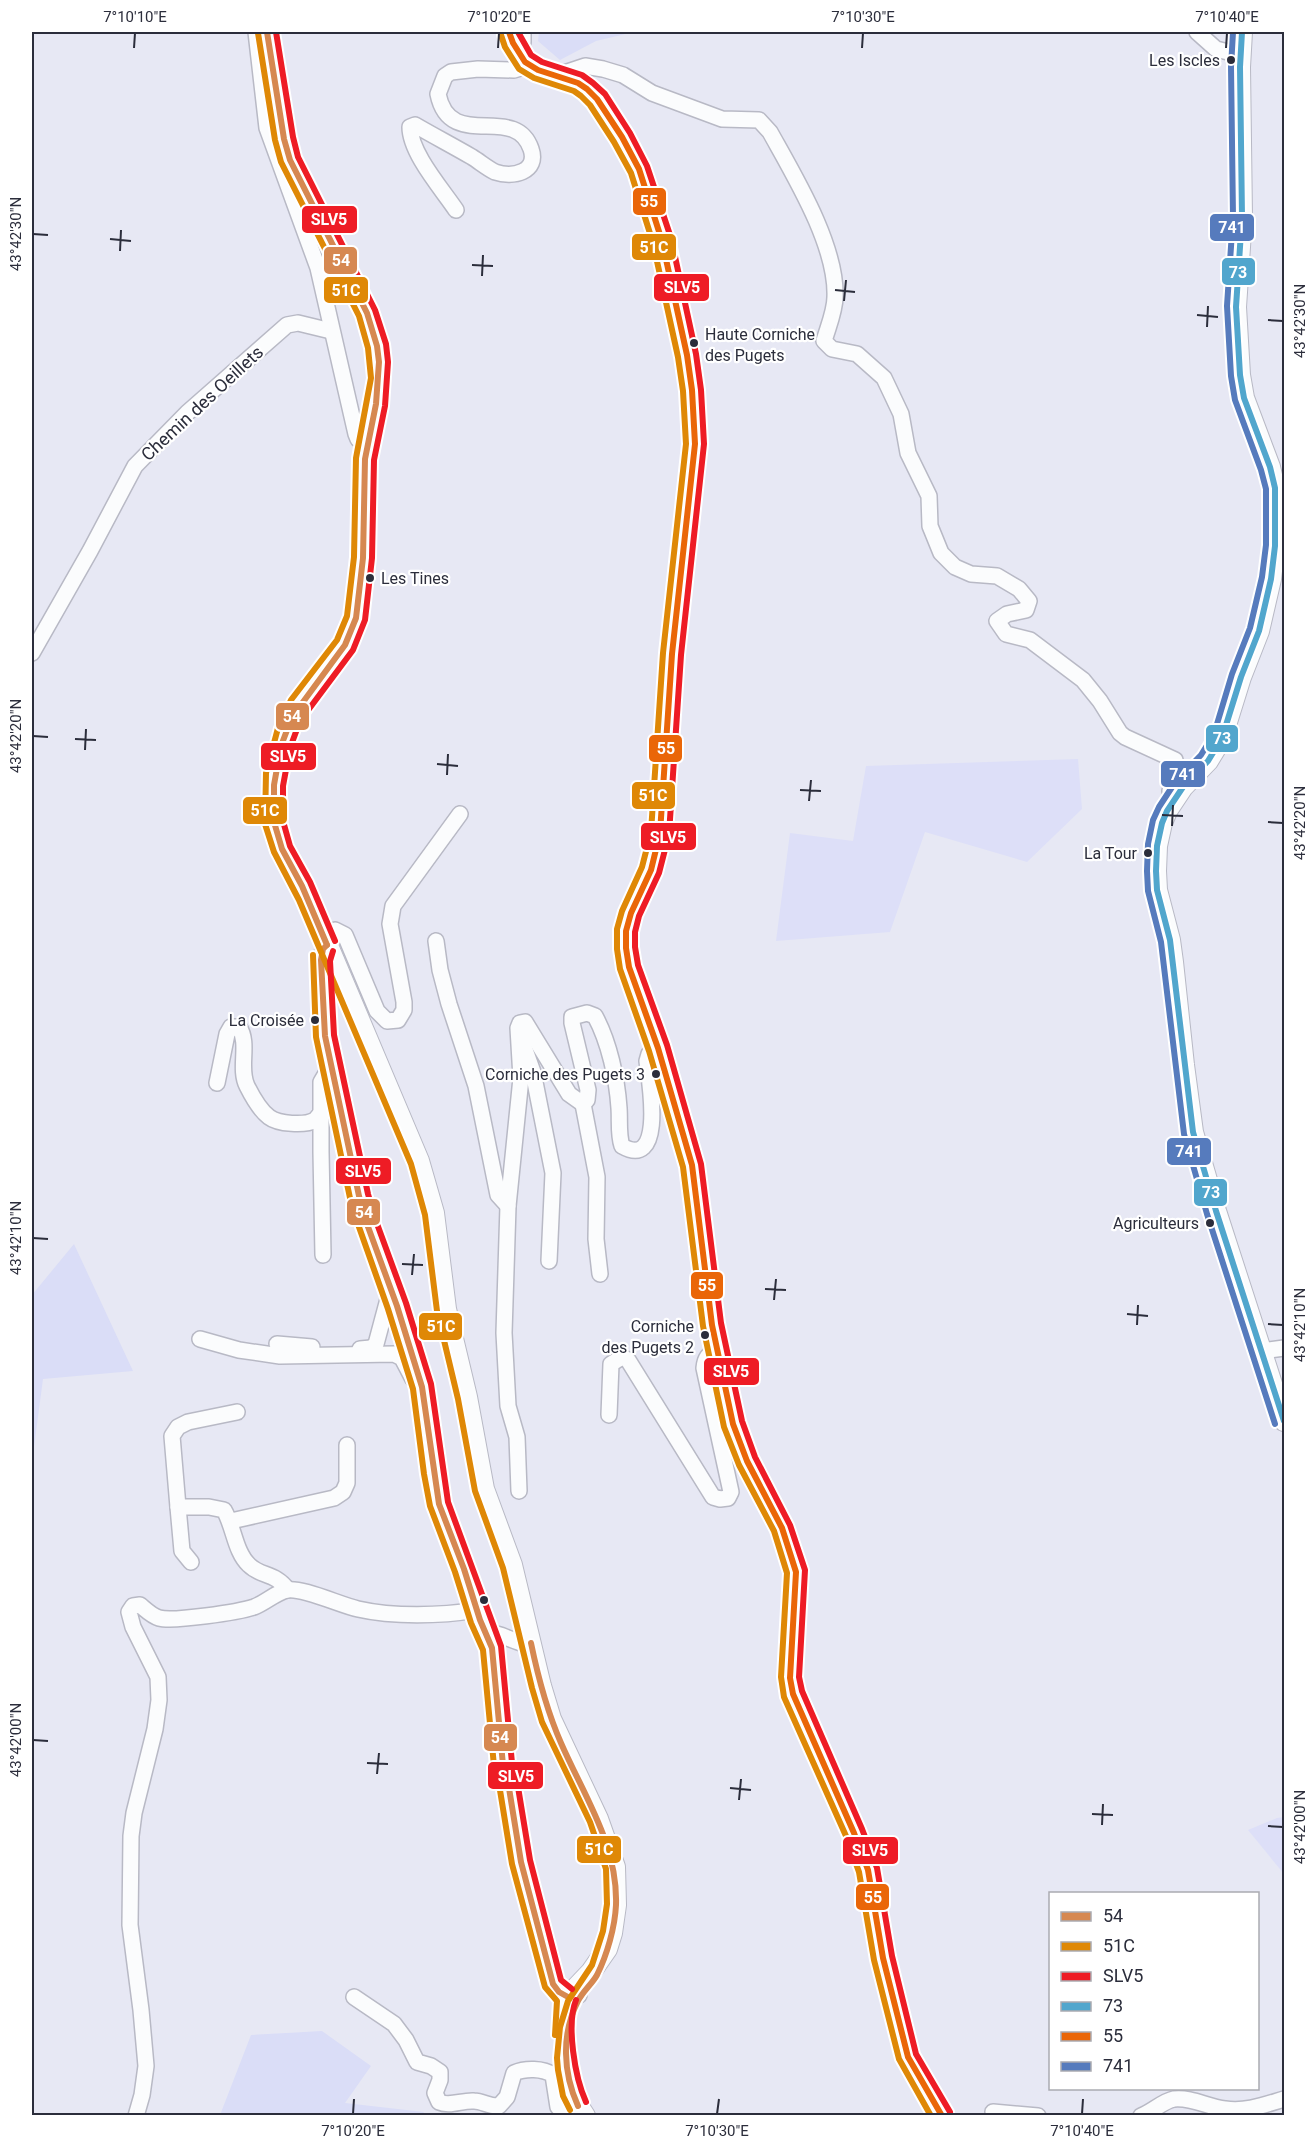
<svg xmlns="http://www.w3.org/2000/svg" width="1316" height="2147" font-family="Roboto,sans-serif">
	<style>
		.built { fill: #dddff8 }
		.green { fill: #daddf7 }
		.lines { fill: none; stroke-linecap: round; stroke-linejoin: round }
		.minor-casing { stroke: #b8b9c5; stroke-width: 18 }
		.major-casing { stroke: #b8b9c5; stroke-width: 22 }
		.minor { stroke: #fbfcfd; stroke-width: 15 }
		.major { stroke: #fbfcfd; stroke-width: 20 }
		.bus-1-casing { stroke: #fff; stroke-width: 10 }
		.bus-2-casing { stroke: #fff; stroke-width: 10 }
		.bus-3-casing { stroke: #fff; stroke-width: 10 }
		.bus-4-casing { stroke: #fff; stroke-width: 10 }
		.bus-5-casing { stroke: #fff; stroke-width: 10 }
		.bus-6-casing { stroke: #fff; stroke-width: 10 }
		.bus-1 { stroke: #d68851; stroke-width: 6 }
		.bus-2 { stroke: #df8806; stroke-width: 6 }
		.bus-3 { stroke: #ee1c25; stroke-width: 6 }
		.bus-4 { stroke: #51a6cd; stroke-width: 6 }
		.bus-5 { stroke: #ea6608; stroke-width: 6 }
		.bus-6 { stroke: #567bbd; stroke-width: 6 }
		.ticks { fill: none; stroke: #2b2d3b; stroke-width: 2 }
		.bus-dot { fill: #2b2d3b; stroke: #fff; stroke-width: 2 }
		.labels { text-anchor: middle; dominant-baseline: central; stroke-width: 4.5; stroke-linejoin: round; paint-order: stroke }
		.bus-label { font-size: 16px; fill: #2b2d3b; stroke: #fff; text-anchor: end }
		.street-label { font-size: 18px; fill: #2b2d3b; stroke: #fff }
		.line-badge { stroke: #fff; stroke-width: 2 }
		.badge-label { font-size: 16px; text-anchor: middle; font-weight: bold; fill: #fff }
		.neatline { fill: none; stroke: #2b2d3b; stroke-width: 2 }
		.ticks-label { font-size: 15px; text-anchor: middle; fill: #2b2d3b }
	</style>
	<rect width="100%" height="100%" fill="#e7e8f4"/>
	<!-- built -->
	<g class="built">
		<path d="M1078 759 1082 809 1027 862 925 832 890 932 776 941 790 833 853 841 866 766Z"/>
		<path d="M1284 1817V1874L1248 1830 1277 1818Z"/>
	</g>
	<!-- green -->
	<g class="green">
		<path d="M539 32H634L596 41 560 60 538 41Z"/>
		<path d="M74 1244 133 1371 43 1379 32 1462V1295Z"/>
		<path d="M322 2031 371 2066 345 2103 424 2112 422 2115H220L251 2035Z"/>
	</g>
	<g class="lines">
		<!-- minor casing -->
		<g class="minor-casing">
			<g id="minor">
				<path d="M256 32 267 128 318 268 356 434 358 439 367 445"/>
				<path d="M509 32 513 43 525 62 538 70 578 83 587 89 597 99 622 137 639 169 662 241 687 355 692 390 695 444 672 654 660 833 651 870 631 913 626 931V948L629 967 658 1048 692 1165 696 1189 704 1273 712 1325 733 1424 747 1461 782 1528 796 1572 790 1678 793 1694 854 1833 868 1870 883 1958 908 2057 942 2116"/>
				<path d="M1197 32 1216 49 1240 55"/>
				<path d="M518 53 523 42V32"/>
				<path d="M555 76 585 66 603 69 623 75 652 93 722 119 759 120 770 132C795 177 837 246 835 297 835 311 828 327 824 341L832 349 857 354 884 378 901 414 908 453 929 496 930 526 941 553 955 567 971 574 997 576 1019 589 1029 601 1026 610 1007 614 997 621 1006 634 1030 640 1083 680 1100 701 1120 733 1125 737 1175 760 1177 771 1170 791 1173 800"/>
				<path d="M456 210C442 189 410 153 410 127L415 125C434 136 453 146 472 157 480 162 487 168 495 172 513 178 539 172 531 149 515 102 450 153 438 94L445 76 451 72 478 69 514 70 530 65"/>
				<path d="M32 653 90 551 135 466 187 413 287 325 298 323 331 331"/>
				<path d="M323 934 335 930 345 935 377 1011 387 1021 398 1020 404 1010V1002L390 924 393 906 460 814"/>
				<path d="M436 941 440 970 449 1004 476 1086 498 1195 508 1206"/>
				<path d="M327 945 323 949 321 960 325 1036 359 1196 367 1224 397 1306 422 1387 426 1407 433 1473 439 1504 464 1569 480 1620 492 1648 503 1765 508 1782 521 1862 553 1984 565 1996 579 1995"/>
				<path d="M523 1044 533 1072 553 1173 549 1261"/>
				<path d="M217 1083 227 1034 231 1027H239C250 1044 238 1068 247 1086 252 1096 261 1111 269 1117 278 1124 305 1126 315 1120 317 1118 319 1115 321 1113"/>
				<path d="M583 1104 597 1177 596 1239 600 1274"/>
				<path d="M323 1255 321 1152V1082L331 1065"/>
				<path d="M200 1339 239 1350 280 1356 394 1354 402 1358 413 1379"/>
				<path d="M277 1344 312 1347"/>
				<path d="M360 1349 371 1348 376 1344 391 1288"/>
				<path d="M1261 1351 1284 1348"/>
				<path d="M237 1412 188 1422 178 1427 172 1436 178 1507H209L224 1510C234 1527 235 1552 249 1565 261 1577 275 1572 288 1590"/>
				<path d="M609 1415 611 1364 622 1357 628 1360 713 1497 720 1499 728 1498 731 1492 704 1368C705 1358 708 1354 717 1350"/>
				<path d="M519 1491 517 1437 508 1406 504 1333 508 1206 521 1078 518 1028 520 1023 525 1022 569 1094 583 1104 587 1100 588 1090 572 1023V1017L587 1013 595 1016C609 1042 617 1078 619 1108 620 1121 618 1134 622 1146 666 1171 649 1078 647 1061L649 1054 658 1048"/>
				<path d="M178 1507 182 1551 191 1562"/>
				<path d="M231 1521 334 1498 343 1492 347 1483V1445"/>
				<path d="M487 1634C503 1631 515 1646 531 1643"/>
				<path d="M354 1997 394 2024 406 2040 417 2062 431 2066 440 2072V2080L435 2093 439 2102C450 2107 462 2100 474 2101 483 2101 489 2107 499 2106L507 2097 514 2073C525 2068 543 2068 553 2075L558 2107 562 2111 573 2116"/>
				<path d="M993 2112 1038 2116"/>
				<path d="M136 2116 142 2095 146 2066 141 2010 130 1925 131 1836 134 1813 155 1729 159 1700 158 1677 133 1627 129 1612 133 1606 140 1605C146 1610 152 1616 159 1618 173 1622 239 1612 254 1607 265 1603 275 1593 287 1590 302 1587 340 1605 358 1609 393 1617 441 1616 476 1610"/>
				<path d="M1141 2116C1152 2112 1163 2101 1174 2099 1192 2097 1207 2107 1225 2109 1246 2112 1264 2105 1284 2099"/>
			</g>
		</g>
		<!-- major casing -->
		<g class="major-casing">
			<g id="major">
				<path d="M267 32 284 139 290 160 367 313 377 346 380 378 376 404 365 459 363 558 356 618 345 645 299 705 286 731 275 774 274 822 282 849 307 896 419 1161 434 1213 446 1309 467 1397 484 1489 512 1565 541 1686 551 1719 598 1819 615 1867 616 1905 612 1933 607 1949 591 1972 571 1993 564 2007 568 2078 574 2099 585 2116"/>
				<path d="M1242 32 1240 67 1242 217 1236 307 1240 375 1244 398 1270 467 1275 488V546L1271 579 1259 631 1241 677 1222 738 1208 761 1183 787 1167 811 1162 823 1157 846 1156 871 1157 890 1170 940 1173 962 1184 1065 1193 1132 1216 1211 1284 1421"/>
			</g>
		</g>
		<!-- minor -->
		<use href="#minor" class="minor"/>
		<!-- major -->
		<use href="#major" class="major"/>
		<!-- bus-1 casing -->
		<g class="bus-1-casing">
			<g id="bus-1">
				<path d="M267 32 284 139 290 160 367 313 377 346 379 362 376 404 365 459 363 558 356 618 345 645 292 717 281 746 274 785V822L282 849 302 886 327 945"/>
				<path d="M327 945 323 949 321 960 325 1036 359 1196 367 1224 397 1306 422 1387 439 1504 464 1569 480 1620 492 1648 503 1765 508 1782 521 1862 553 1984 559 1992 568 1997"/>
				<path d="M531 1643C538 1677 547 1711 561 1743 584 1796 618 1845 616 1905 615 1927 607 1955 597 1975 592 1984 583 1991 578 2001 561 2034 563 2073 578 2106"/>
			</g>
		</g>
		<!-- bus-2 casing -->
		<g class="bus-2-casing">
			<g id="bus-2">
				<path d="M258 33 275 140 281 162 359 316 368 348 371 378 356 458 354 557 347 616 337 640 291 700 278 728 266 773 265 824 274 852 299 900 411 1164 425 1215 437 1311 458 1399 475 1491 503 1568 532 1688 542 1722 590 1822 606 1869 607 1904 603 1931 592 1965 568 2001 560 2027 557 2058 558 2070 563 2096 570 2110"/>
				<path d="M501 35 505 47 519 69 534 78 574 91 581 96 590 105 614 142 631 173 653 243 678 357 683 391 686 444 663 653 651 832 642 867 622 911 617 929V949L620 969 649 1051 683 1167 703 1326 724 1427 739 1465 774 1531 787 1573 781 1677 784 1697 846 1836 859 1872 874 1960 899 2059 931 2116"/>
				<path d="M313 955 316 1037 350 1198 359 1227 388 1309 413 1389 424 1474 430 1506 455 1572 471 1623 483 1650 494 1766 499 1784 512 1864 545 1987 557 2001 555 2035"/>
			</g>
		</g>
		<!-- bus-3 casing -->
		<g class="bus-3-casing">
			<g id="bus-3">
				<path d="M276 32 293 137 298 157 375 310 386 344 388 362 385 406 374 460 372 558 365 620 353 650 300 721 290 748 283 786V821L290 846 310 882 335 941"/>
				<path d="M518 32 531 55 542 62 582 75 593 83 605 94 630 133 647 166 671 238 696 354 701 390 704 444 681 655 669 834 659 873 639 916 635 932V947L638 965 667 1045 701 1164 721 1323 742 1421 755 1457 790 1525 805 1570 799 1677 802 1691 862 1829 877 1868 892 1956 916 2054 950 2112"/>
				<path d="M333 951 330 961 334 1035 368 1194 376 1221 406 1303 431 1384 448 1502 501 1646 512 1763 517 1781 530 1860 561 1980 572 1989"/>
				<path d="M576 2000C566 2025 575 2078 586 2102"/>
			</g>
		</g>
		<!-- bus-4 casing -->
		<g class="bus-4-casing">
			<path id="bus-4" d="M1242 32 1240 67 1242 217 1236 307 1240 375 1244 398 1270 467 1275 488V546L1271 579 1259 631 1241 677 1222 738 1208 761 1183 787 1167 811 1162 823 1157 846 1156 871 1157 890 1170 940 1193 1132 1216 1211 1284 1421"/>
		</g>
		<!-- bus-5 casing -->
		<g class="bus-5-casing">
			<path id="bus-5" d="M509 32 513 43 525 62 538 70 578 83 587 89 597 99 622 137 639 169 662 241 687 355 692 390 695 444 672 654 660 833 651 870 631 913 626 931V948L629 967 658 1048 692 1165 712 1325 733 1424 747 1461 782 1528 796 1572 790 1678 793 1694 854 1833 868 1870 883 1958 908 2057 942 2116"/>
		</g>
		<!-- bus-6 casing -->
		<g class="bus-6-casing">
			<path id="bus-6" d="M1233 32 1231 67 1233 217 1227 306 1231 376 1235 400 1261 470 1266 489V545L1262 577 1250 628 1232 674 1214 734 1201 755 1176 781 1159 807 1153 820 1148 844 1147 871 1148 891 1161 942 1184 1134 1207 1214 1275 1424"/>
		</g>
		<!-- bus-1 -->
		<use href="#bus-1" class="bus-1"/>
		<!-- bus-2 -->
		<use href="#bus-2" class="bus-2"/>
		<!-- bus-3 -->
		<use href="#bus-3" class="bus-3"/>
		<!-- bus-4 -->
		<use href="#bus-4" class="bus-4"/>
		<!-- bus-5 -->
		<use href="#bus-5" class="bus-5"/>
		<!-- bus-6 -->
		<use href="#bus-6" class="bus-6"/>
	</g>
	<!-- ticks -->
	<path class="ticks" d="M134 48 135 33M498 48 499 33M862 48 863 33M1226 48 1227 33M33 234 48 235M110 239 131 241M120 251 121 230M472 265 493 266M482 276 483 255M835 290 855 292M844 301 846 280M1197 315 1218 317M1268 320 1283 321M1207 327 1208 306M33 736 48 737M75 739 96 740M85 750 86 729M437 764 458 766M447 775 448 754M800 790 821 791M809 801 811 780M1162 815 1183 816M1268 822 1283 823M1172 826 1173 805M33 1238 48 1239M402 1264 423 1265M412 1275 414 1254M765 1289 786 1290M774 1300 776 1279M1127 1314 1148 1316M1268 1324 1283 1325M1137 1325 1138 1305M33 1740 48 1741M367 1763 388 1764M377 1774 379 1753M730 1788 751 1790M739 1800 741 1779M1092 1814 1113 1815M1102 1825 1103 1804M1268 1826 1283 1827M353 2114 354 2099M717 2114 719 2099M1082 2114 1083 2099"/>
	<!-- markers -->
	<g class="bus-dot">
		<circle cx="1231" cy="60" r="5"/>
		<circle cx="694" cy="343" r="5"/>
		<circle cx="370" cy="578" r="5"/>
		<circle cx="1148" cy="853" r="5"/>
		<circle cx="315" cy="1020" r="5"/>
		<circle cx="656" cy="1074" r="5"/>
		<circle cx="1210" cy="1223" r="5"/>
		<circle cx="705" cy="1335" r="5"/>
		<circle cx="484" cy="1600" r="5"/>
	</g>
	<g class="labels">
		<!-- bus labels -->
		<g class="bus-label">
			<text x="1220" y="60">Les Iscles</text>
			<text x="705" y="334" text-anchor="start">Haute Corniche<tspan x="705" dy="21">des Pugets</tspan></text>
			<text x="381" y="578" text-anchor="start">Les Tines</text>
			<text x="1137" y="853">La Tour</text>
			<text x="304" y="1020">La Croisée</text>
			<text x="645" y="1074">Corniche des Pugets 3</text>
			<text x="1199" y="1223">Agriculteurs</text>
			<text x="694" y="1326">Corniche<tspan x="694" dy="21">des Pugets 2</tspan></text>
		</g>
		<!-- street labels -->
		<g class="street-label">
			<text transform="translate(202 403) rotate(-43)">Chemin des Oeillets</text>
		</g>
	</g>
	<g class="line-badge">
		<rect x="632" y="187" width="35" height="29" rx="6" fill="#ea6608"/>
		<rect x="301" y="205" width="57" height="29" rx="6" fill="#ee1c25"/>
		<rect x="1209" y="213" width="46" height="29" rx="6" fill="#567bbd"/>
		<rect x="631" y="233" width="46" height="28" rx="6" fill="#df8806"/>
		<rect x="323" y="246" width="35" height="29" rx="6" fill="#d68851"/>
		<rect x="1221" y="257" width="35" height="29" rx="6" fill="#51a6cd"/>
		<rect x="653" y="273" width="57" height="29" rx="6" fill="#ee1c25"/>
		<rect x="323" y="276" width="46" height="28" rx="6" fill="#df8806"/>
		<rect x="275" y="702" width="35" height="29" rx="6" fill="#d68851"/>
		<rect x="1205" y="724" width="34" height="29" rx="6" fill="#51a6cd"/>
		<rect x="648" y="734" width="35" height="29" rx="6" fill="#ea6608"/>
		<rect x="260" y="742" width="57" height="29" rx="6" fill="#ee1c25"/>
		<rect x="1160" y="760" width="46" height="28" rx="6" fill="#567bbd"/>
		<rect x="631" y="781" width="45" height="29" rx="6" fill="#df8806"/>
		<rect x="242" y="796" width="46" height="29" rx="6" fill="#df8806"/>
		<rect x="640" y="822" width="57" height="29" rx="6" fill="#ee1c25"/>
		<rect x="1166" y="1137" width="46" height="29" rx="6" fill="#567bbd"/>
		<rect x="335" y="1157" width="57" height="28" rx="6" fill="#ee1c25"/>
		<rect x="1193" y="1178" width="35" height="29" rx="6" fill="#51a6cd"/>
		<rect x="346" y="1198" width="35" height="28" rx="6" fill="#d68851"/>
		<rect x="690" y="1271" width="34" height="29" rx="6" fill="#ea6608"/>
		<rect x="418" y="1312" width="45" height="29" rx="6" fill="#df8806"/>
		<rect x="703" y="1357" width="57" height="29" rx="6" fill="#ee1c25"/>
		<rect x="483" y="1723" width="35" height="29" rx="6" fill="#d68851"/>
		<rect x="487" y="1761" width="57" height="29" rx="6" fill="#ee1c25"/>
		<rect x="576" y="1835" width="46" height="29" rx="6" fill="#df8806"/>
		<rect x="842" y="1836" width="57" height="29" rx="6" fill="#ee1c25"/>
		<rect x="855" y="1883" width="35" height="28" rx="6" fill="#ea6608"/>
	</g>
	<g class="badge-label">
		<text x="649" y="207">55</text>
		<text x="329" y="225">SLV5</text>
		<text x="1232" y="233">741</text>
		<text x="654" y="253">51C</text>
		<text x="341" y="266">54</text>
		<text x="1238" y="278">73</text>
		<text x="682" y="293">SLV5</text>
		<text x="346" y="296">51C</text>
		<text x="292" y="722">54</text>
		<text x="1222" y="744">73</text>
		<text x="666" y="754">55</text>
		<text x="288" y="762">SLV5</text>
		<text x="1183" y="780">741</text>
		<text x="653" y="801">51C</text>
		<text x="265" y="816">51C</text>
		<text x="668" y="843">SLV5</text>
		<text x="1189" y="1157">741</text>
		<text x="363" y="1177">SLV5</text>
		<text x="1211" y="1198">73</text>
		<text x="364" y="1218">54</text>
		<text x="707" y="1291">55</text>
		<text x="441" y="1332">51C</text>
		<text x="731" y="1377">SLV5</text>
		<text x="500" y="1743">54</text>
		<text x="516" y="1782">SLV5</text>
		<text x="599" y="1855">51C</text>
		<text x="870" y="1856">SLV5</text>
		<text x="873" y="1903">55</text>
	</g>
	<!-- border -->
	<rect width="1316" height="2147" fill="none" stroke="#ffffff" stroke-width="66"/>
	<!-- legend -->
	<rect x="1049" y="1892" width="210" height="198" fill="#ffffff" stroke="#aaabb1" stroke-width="1.5"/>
	<rect x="1061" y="1912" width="30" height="9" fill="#d68851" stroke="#aaabb1" stroke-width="1.5"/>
	<text x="1103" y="1922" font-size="18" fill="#2b2d3b">54</text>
	<rect x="1061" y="1942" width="30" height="9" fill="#df8806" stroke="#aaabb1" stroke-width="1.5"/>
	<text x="1103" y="1952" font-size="18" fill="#2b2d3b">51C</text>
	<rect x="1061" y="1972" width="30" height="9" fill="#ee1c25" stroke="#aaabb1" stroke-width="1.5"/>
	<text x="1103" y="1982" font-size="18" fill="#2b2d3b">SLV5</text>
	<rect x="1061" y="2002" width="30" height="9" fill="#51a6cd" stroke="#aaabb1" stroke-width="1.5"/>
	<text x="1103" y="2012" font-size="18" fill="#2b2d3b">73</text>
	<rect x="1061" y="2032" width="30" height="9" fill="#ea6608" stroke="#aaabb1" stroke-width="1.5"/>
	<text x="1103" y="2042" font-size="18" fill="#2b2d3b">55</text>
	<rect x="1061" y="2062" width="30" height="9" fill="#567bbd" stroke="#aaabb1" stroke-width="1.5"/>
	<text x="1103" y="2072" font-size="18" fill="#2b2d3b">741</text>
	<rect x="33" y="33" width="1250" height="2081" class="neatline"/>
	<g class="ticks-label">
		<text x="135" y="22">7°10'10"E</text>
		<text x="499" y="22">7°10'20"E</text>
		<text x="863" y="22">7°10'30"E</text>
		<text x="1227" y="22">7°10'40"E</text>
		<text transform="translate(16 234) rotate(-90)" y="5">43°42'30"N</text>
		<text transform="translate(1300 321) rotate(-90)" y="5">43°42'30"N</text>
		<text transform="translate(16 736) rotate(-90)" y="5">43°42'20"N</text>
		<text transform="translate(1300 823) rotate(-90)" y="5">43°42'20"N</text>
		<text transform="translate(16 1238) rotate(-90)" y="5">43°42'10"N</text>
		<text transform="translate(1300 1325) rotate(-90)" y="5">43°42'10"N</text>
		<text transform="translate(16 1740) rotate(-90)" y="5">43°42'00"N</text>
		<text transform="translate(1300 1827) rotate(-90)" y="5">43°42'00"N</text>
		<text x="353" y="2136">7°10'20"E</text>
		<text x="717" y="2136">7°10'30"E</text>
		<text x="1082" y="2136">7°10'40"E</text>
	</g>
</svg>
